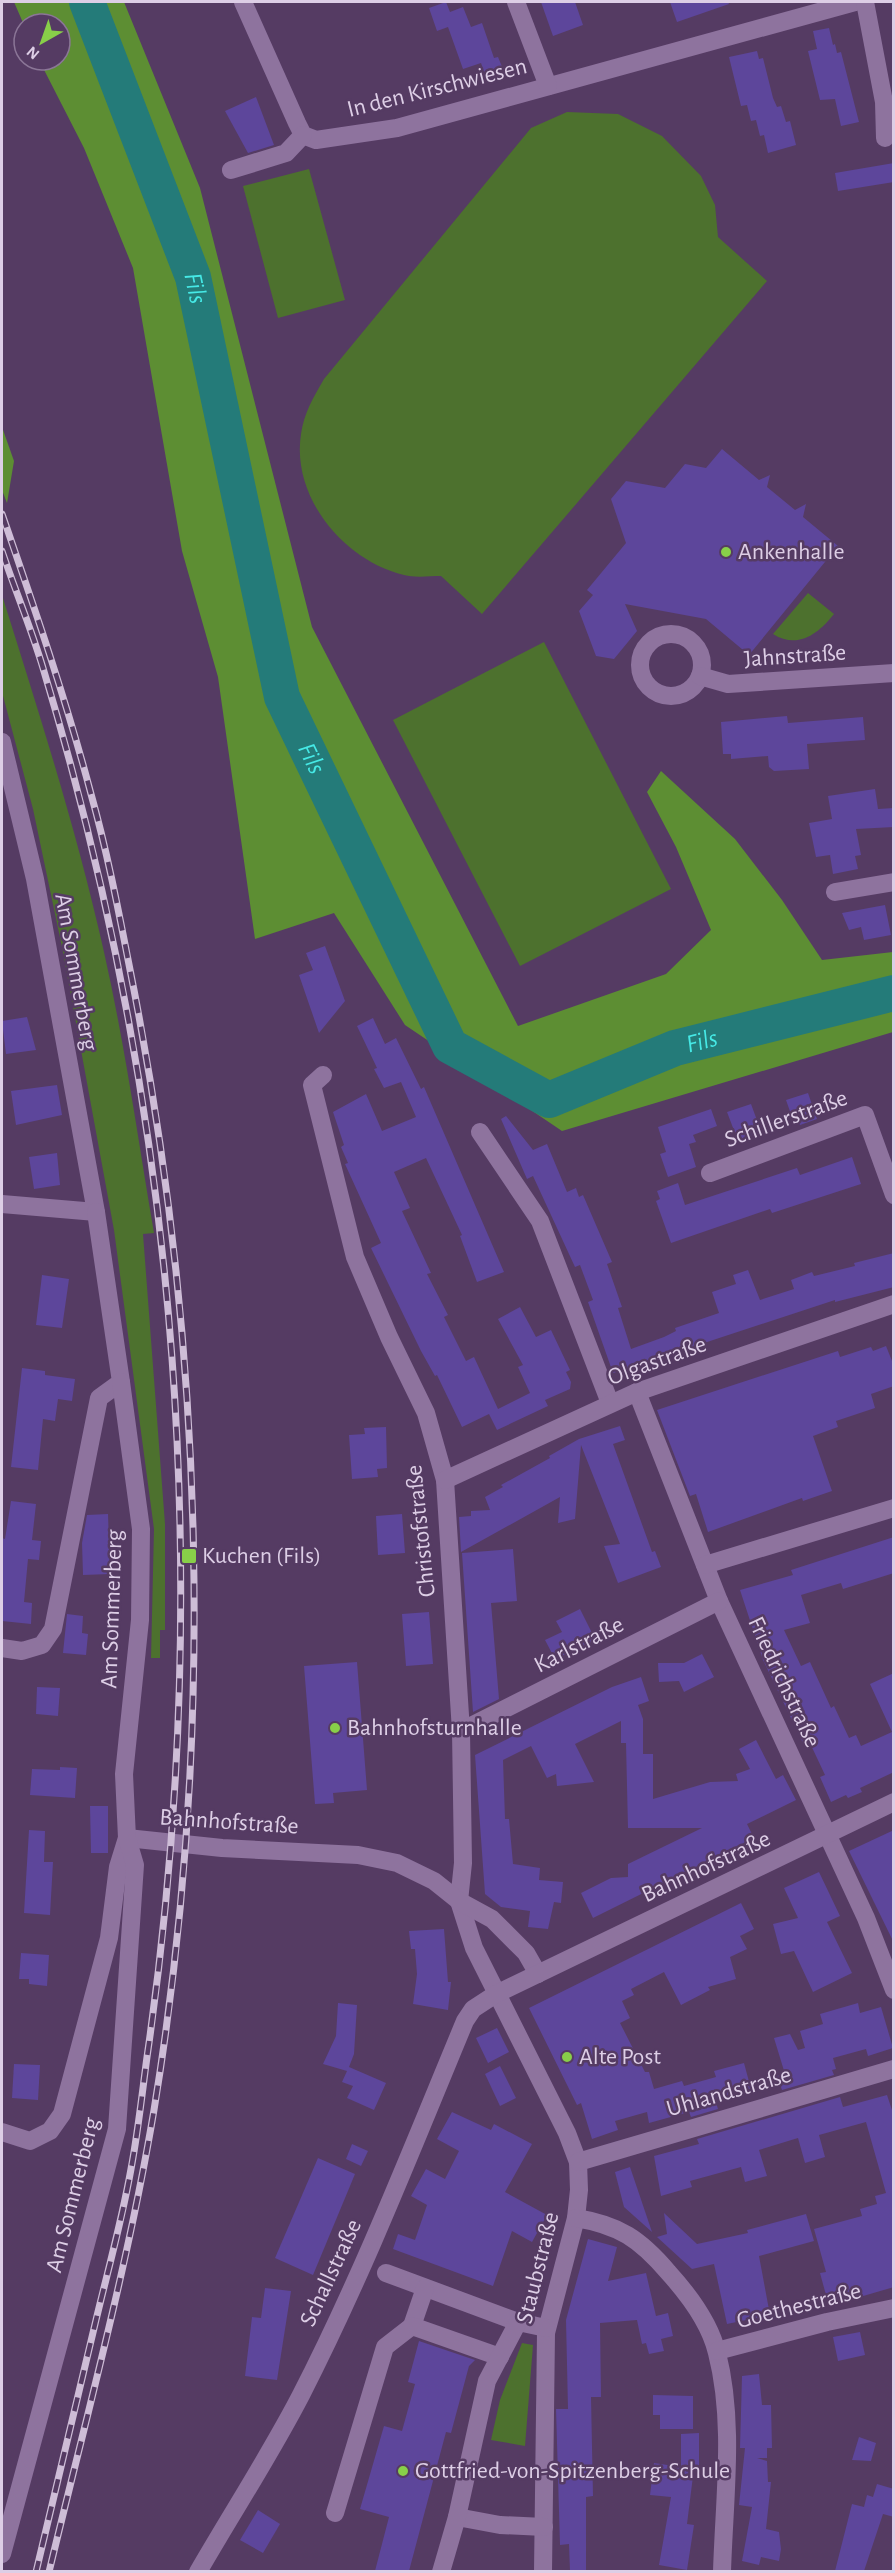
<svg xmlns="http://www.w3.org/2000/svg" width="895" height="2573" font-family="'Alegreya Sans',sans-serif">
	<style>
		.green { fill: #4d712e }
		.forest { fill: #5d8e33 }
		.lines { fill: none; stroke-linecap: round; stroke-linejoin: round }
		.river { stroke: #247b79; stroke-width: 36 }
		.building { fill: #5d469b }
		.minor { stroke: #8e739e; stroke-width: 18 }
		.rail-casing { stroke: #cebdd7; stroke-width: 7 }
		.rail { stroke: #553b63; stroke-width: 4.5; stroke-dasharray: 14; stroke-linecap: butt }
		.poi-dot { fill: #88cf49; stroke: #553b63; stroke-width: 2 }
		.labels { text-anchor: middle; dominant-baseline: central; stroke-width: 5; stroke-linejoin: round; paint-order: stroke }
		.street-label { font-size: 24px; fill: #ddcee6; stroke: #553b63 }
		.poi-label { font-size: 24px; fill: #ddcee6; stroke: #553b63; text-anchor: start }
		.water-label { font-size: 26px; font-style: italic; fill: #46e9e6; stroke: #553b63 }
	</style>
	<rect width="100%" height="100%" fill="#553b63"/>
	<!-- green -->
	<g class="green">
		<path d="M567 112 618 114 662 136 701 176 715 205 718 237 767 281 482 614 441 576C429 576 415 578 404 575 345 561 291 498 301 434 304 413 313 398 324 379L531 128Z"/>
		<path d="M309 169 345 300 278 318 243 186Z"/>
		<path d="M808 593 834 614C819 633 798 650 773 634Z"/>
		<path d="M2 595C39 713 77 831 104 952 125 1045 138 1139 154 1233L143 1234 165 1524V1630H160V1658H151L154 1529 114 1230 63 952 33 809 2 692Z"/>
		<path d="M544 642 671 889 520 966 393 720Z"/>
		<path d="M522 2343 533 2345 525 2446 491 2440 500 2400Z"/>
	</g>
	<!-- forest -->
	<g class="forest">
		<path d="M14 2H124L200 188 312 627 518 1026 666 974 711 930 676 847 647 792 661 771 735 839 782 900 822 960 893 952V1032L562 1131 405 1025 334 913 255 939 218 677 182 551 133 268 84 148 39 60H60V24L24 25Z"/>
		<path d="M2 427 14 461 7 503 2 490Z"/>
	</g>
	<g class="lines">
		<!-- river -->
		<path class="river" id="s1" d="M87 2 193 277 282 697 450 1046 549 1100 675 1048 894 993"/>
	</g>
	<!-- building -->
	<g class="building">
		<path d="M446 2 450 12 463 7 471 27 482 23 494 58 498 57 505 74 487 80 481 63 463 69 448 27 437 31 429 8Z"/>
		<path d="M541 2H575L583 25 553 36Z"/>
		<path d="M670 2H728L729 4 677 22Z"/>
		<path d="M829 28 833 45 835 44 837 53 841 52 859 122 841 126 835 99 820 100 808 51 817 49 813 31Z"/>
		<path d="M757 51 759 59 763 58 773 98 777 107 781 106 786 122 790 121 796 145 768 153 764 135 760 136 756 120 751 121 747 105 741 106 729 57Z"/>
		<path d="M256 97 274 145 248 153 225 111Z"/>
		<path d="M894 163V182L838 191 835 173Z"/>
		<path d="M722 449 759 480 770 475 767 487 795 510 806 504 803 517 838 546 749 655 706 619 625 604 637 631 614 659 596 656 579 611 593 595 587 590 626 543 611 499 626 481 665 488 685 464 706 468Z"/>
		<path d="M787 716 788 723 863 717 865 740 807 744 809 769 774 771 769 767 768 756 731 759V754H723L721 722Z"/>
		<path d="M875 789 878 809 894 808V827L856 829 861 855 855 856 858 869 833 874 830 855 816 857 809 823 832 819 828 796Z"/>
		<path d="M885 905 891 935 864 940 861 927 849 930 842 913Z"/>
		<path d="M325 946 345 1001 319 1033 299 975 313 970 306 953Z"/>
		<path d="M27 1017 36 1050 6 1054 2 1021Z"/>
		<path d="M373 1018 385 1044 396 1038 421 1089 424 1087 504 1272 477 1282 460 1236 462 1235 426 1158 394 1172 410 1208 402 1211 431 1273 427 1274 448 1315 444 1317 466 1361 474 1357 498 1409 530 1393 518 1367 523 1365 498 1319 520 1307 536 1337 551 1330 570 1370 566 1372 571 1382 570 1389 545 1400 548 1406 497 1430 489 1414 462 1427 437 1375 435 1376 421 1351 371 1248 381 1243 345 1164 348 1163 341 1147 344 1145 333 1112 366 1094 382 1131 416 1117 401 1082 384 1088 374 1069 377 1068 357 1026Z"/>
		<path d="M57 1085 62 1115 16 1125 11 1091Z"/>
		<path d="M808 1093 817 1119 800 1125 797 1119 793 1120 786 1100Z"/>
		<path d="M751 1104 758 1123 753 1124 756 1135 738 1141 727 1112Z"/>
		<path d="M711 1109 717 1126 693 1135 696 1142 689 1144 696 1167 668 1177 660 1154 666 1152 658 1127Z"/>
		<path d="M506 1116 533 1150 547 1144 567 1192 576 1188 579 1197 583 1195 612 1262 607 1264 622 1307 618 1308 631 1349 664 1337 676 1331 675 1328 719 1313 712 1292 736 1284 733 1275 748 1270 760 1300 794 1289 791 1280 812 1272 814 1276 855 1266 854 1263 894 1253V1287L835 1302V1300L613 1373 588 1302 593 1300 580 1265 575 1267 533 1176 527 1179 501 1119Z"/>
		<path d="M57 1153 60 1185 34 1189 29 1157Z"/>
		<path d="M852 1157 861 1184 772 1213 770 1209 671 1243 656 1201 660 1199 657 1191 678 1183 685 1205 797 1168 800 1175Z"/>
		<path d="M42 1275 69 1279 62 1328 36 1325Z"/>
		<path d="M886 1346 894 1366V1386L871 1394 875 1408 836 1421 838 1427 813 1436 832 1491 803 1501 802 1498 708 1532 696 1494 690 1496 657 1410 838 1351 840 1357 871 1347 873 1351Z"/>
		<path d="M22 1368 45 1371V1375L75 1379 72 1401 58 1399 55 1421 43 1419 38 1470 11 1467Z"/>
		<path d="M620 1426 625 1440 613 1444 652 1552 655 1551 661 1567 618 1583 604 1546 620 1544 581 1445 575 1519 558 1523 560 1497 461 1552 459 1517 471 1516V1511L490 1510 485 1497 503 1487 501 1485 550 1458 549 1456 579 1439Z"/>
		<path d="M386 1427 387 1468 377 1469 378 1477 352 1479 349 1435 365 1434 364 1428Z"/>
		<path d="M11 1501 36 1504 32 1540 41 1541 39 1560 28 1559 24 1602 32 1603 31 1624 2 1621V1538L5 1539Z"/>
		<path d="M108 1514 110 1574 83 1575 82 1543 87 1515Z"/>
		<path d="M402 1514 405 1553 378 1555 376 1516Z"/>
		<path d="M894 1537V1573L843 1589 841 1583 801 1595 810 1623 784 1630 801 1666 810 1662 831 1708 834 1706 849 1738 856 1735 861 1746 892 1732 870 1684 894 1673V1772L860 1788 862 1792 848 1798 846 1795 831 1802 820 1777 825 1775 809 1741 803 1743 763 1660 740 1590 793 1575 791 1570Z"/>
		<path d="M513 1549 517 1601 491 1603 499 1699 473 1712 462 1553Z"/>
		<path d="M580 1609 596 1641 555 1659 545 1640 562 1632 556 1621Z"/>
		<path d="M429 1612 433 1664 406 1666 402 1614Z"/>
		<path d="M67 1614 83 1616 82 1633 88 1634 86 1655 63 1653Z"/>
		<path d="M702 1654 714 1677 684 1692 679 1681 659 1682 658 1663H684Z"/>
		<path d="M357 1662 367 1790 333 1793 334 1803 315 1804 304 1666Z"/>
		<path d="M641 1677 649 1701 638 1705 643 1719V1754H653V1799L710 1782 738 1781 736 1774 750 1769 739 1749 756 1740 776 1779 783 1775 796 1800 747 1824 754 1838 593 1918 581 1893 611 1878 628 1877V1864L702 1828H628L626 1743H621V1721L575 1744 594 1782 557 1786 556 1774 547 1778 531 1746 503 1760 505 1819H509L513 1864 540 1868 539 1880 563 1882 561 1903 554 1902 548 1929 528 1927 530 1911 501 1907 485 1894 475 1755 612 1687Z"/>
		<path d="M37 1687 60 1688 58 1716 36 1714Z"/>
		<path d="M60 1767 77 1768 75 1798 30 1795 32 1769 60 1770Z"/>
		<path d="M90 1806H108V1853H91Z"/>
		<path d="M29 1830 45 1831 44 1862H53L50 1915 24 1913Z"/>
		<path d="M894 1830V1943L849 1851Z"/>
		<path d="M819 1872 840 1916 827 1922 852 1973 813 1992 794 1951 781 1954 773 1924 798 1918 784 1888Z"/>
		<path d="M741 1903 754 1929 740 1936 747 1949 730 1957 736 1979 708 1987 710 1990 681 2005 664 1972 631 1989 634 1995 622 2001 630 2018 620 2023 645 2072H649L654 2089 682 2081 684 2086 716 2077 714 2071 744 2063 751 2089 715 2099 718 2109 691 2117 689 2112 649 2123 647 2112 615 2121 618 2130 592 2139 581 2103 577 2105 529 2008Z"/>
		<path d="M444 1929 448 1982H451L448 2010 413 2004 417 1974 415 1949H411L409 1931Z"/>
		<path d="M21 1953 49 1955 47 1986 29 1984V1979H19Z"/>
		<path d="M338 2003 357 2005 354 2054 349 2067 386 2083 374 2110 347 2098 353 2086 342 2082 347 2071 323 2064 336 2036Z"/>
		<path d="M858 2003 860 2013 881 2007 893 2048 868 2056 866 2049 833 2058 836 2069 832 2070 834 2075 782 2090 777 2076 785 2074 774 2038 790 2034 798 2050 805 2048 800 2031 823 2024 820 2014Z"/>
		<path d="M497 2028 509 2052 488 2063 476 2038Z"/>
		<path d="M14 2064 40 2065 38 2100 12 2098Z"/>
		<path d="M500 2066 516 2098 500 2106 485 2074Z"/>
		<path d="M887 2095 894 2116V2287L829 2306 820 2273 826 2272 814 2229 862 2216 860 2209 877 2204 875 2196 886 2193 866 2122 819 2135 825 2157 805 2163 798 2138 759 2150 767 2176 745 2182 741 2167 690 2181 692 2187 661 2196 654 2156 699 2144 697 2139 840 2097 843 2107Z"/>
		<path d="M452 2112 491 2130 494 2124 532 2144 505 2192 547 2215 532 2242 512 2231 493 2286 393 2249 398 2234 415 2240 427 2205 411 2196 426 2169 445 2179 459 2151 437 2139Z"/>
		<path d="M352 2144 368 2151 361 2166 346 2159Z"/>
		<path d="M318 2158 355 2174 313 2275 275 2258Z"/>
		<path d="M630 2167 652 2232 624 2207 615 2172Z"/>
		<path d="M664 2213 697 2244 748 2233 747 2230 806 2214 814 2241 759 2256 770 2315 727 2324 714 2264 692 2269 657 2237 667 2234Z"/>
		<path d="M588 2239 617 2247 608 2281 646 2273 656 2316 668 2313 673 2336 661 2339 664 2351 649 2354 646 2343 642 2344 637 2320 600 2323 601 2397H591L593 2496 586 2497V2571H570L569 2544 560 2545 556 2409H568L566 2320Z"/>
		<path d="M265 2288 291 2291 277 2380 245 2376 252 2317 261 2318Z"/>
		<path d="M860 2332 865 2355 838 2361 833 2337Z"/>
		<path d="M419 2341 475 2360 469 2366 451 2433 446 2432 409 2571H375L389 2517 360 2509 384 2426 402 2431 415 2384 408 2382Z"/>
		<path d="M759 2374 762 2405H771L772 2448H767V2458H757L767 2461 768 2482H771L766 2529 779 2532 781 2549 779 2561 761 2557 759 2565 742 2561 752 2507 739 2505 745 2448H740L742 2376Z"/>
		<path d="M653 2395 693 2396V2429H660V2415H653Z"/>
		<path d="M699 2433V2468H694L687 2524 694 2525 687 2570 659 2565 671 2497 650 2495 654 2463 681 2467V2434Z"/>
		<path d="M859 2437 876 2443 871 2461 852 2460Z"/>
		<path d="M877 2484 894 2489V2517L883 2514 864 2571H835L852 2504 864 2507 867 2495 873 2497Z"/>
		<path d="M258 2510 280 2524 263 2553 240 2540Z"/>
	</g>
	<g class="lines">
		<!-- minor -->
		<g class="minor">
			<path d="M243 2 297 123 303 135 316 140 397 128 855 2"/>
			<path d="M516 2 548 86"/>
			<path d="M865 2 884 102 885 138"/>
			<path d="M231 170 286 153 303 135"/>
			<circle cx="671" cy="665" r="31"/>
			<path d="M700 676 728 684 894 673"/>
			<path d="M2 742 35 879 96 1212 2 1204"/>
			<path d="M835 892 894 882"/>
			<path d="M323 1075 312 1085 355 1257 389 1337 426 1413 445 1480 461 1731 463 1863 459 1901 474 1948 567 2133 578 2162 579 2190 576 2218 546 2333 543 2572"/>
			<path d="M480 1132 540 1221 610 1403"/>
			<path d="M710 1173 865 1115 894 1195"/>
			<path d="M637 1392 719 1601 866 1918 894 1990"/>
			<path d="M445 1480 637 1392 894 1304"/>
			<path d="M705 1565 894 1508"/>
			<path d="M2 1648 22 1651 42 1645 53 1629 99 1398 121 1382 96 1212"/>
			<path d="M461 1731 719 1601"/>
			<path d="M127 1838 222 1848 358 1855 397 1863 434 1881 459 1901 492 1919 526 1953 538 1974"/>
			<path d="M2 2132 30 2141 50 2131 62 2114 109 1938 118 1867 127 1838"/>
			<path d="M578 2162 894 2069"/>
			<path d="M576 2218C619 2225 640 2239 668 2272 688 2294 710 2323 717 2353 735 2423 724 2500 722 2572"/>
			<path d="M386 2273 518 2322 546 2328"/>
			<path d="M412 2326 425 2288"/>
			<path d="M717 2351 827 2322 894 2308"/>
			<path d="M335 2513 385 2347 412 2326 500 2357"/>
			<path d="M457 2517 500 2525 544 2527"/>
			<path d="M2 2554 117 2129 135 1865 127 1838 124 1774 140 1620 141 1529 121 1382"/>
			<path d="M198 2572C232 2513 270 2455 301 2395 363 2274 413 2146 465 2021L473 2009 496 1994 894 1802"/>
			<path d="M441 2572 457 2517 487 2381 518 2322"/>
		</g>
		<!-- rail casing -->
		<g class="rail-casing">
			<g id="rail">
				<path d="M2 514C34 607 66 699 91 794 109 858 121 924 134 990 205 1358 215 1738 154 2110 128 2265 86 2418 49 2572"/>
				<path d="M2 551C15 590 31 628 43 668 180 1121 215 1588 147 2057 142 2094 138 2132 131 2169 122 2220 108 2270 96 2320 76 2404 56 2488 36 2572"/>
			</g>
		</g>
		<!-- rail -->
		<use href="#rail" class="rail"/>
	</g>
	<!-- markers -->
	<g class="poi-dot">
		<circle cx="726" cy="552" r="6"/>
		<rect x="181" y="1548" width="16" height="16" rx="3"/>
		<circle cx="335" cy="1728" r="6"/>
		<circle cx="567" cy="2057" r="6"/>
		<circle cx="403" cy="2471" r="6"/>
	</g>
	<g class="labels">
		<!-- street labels -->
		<g class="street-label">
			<text transform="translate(437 88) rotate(-14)">In den Kirschwiesen</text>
			<text transform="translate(795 656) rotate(-4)">Jahnstraße</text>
			<text transform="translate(76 972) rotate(80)">Am Sommerberg</text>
			<text transform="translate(786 1119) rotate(-20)">Schillerstraße</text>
			<text transform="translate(657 1361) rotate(-20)">Olgastraße</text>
			<text transform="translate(421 1531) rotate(-96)">Christofstraße</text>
			<text transform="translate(112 1609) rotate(-88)">Am Sommerberg</text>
			<text transform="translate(579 1645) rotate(-27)">Karlstraße</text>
			<text transform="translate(784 1682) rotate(65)">Friedrichstraße</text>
			<text transform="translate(229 1822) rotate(4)">Bahnhofstraße</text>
			<text transform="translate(706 1867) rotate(-25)">Bahnhofstraße</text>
			<text transform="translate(729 2092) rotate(-16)">Uhlandstraße</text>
			<text transform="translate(73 2195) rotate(-76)">Am Sommerberg</text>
			<text transform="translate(538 2268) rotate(-76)">Staubstraße</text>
			<text transform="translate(331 2273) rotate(-65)">Schallstraße</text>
			<text transform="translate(799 2306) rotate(-14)">Goethestraße</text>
		</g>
		<!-- poi labels -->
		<g class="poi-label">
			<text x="738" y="552">Ankenhalle</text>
			<text x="202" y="1556">Kuchen (Fils)</text>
			<text x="347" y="1728">Bahnhofsturnhalle</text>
			<text x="579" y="2057">Alte Post</text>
			<text x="415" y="2471">Gottfried-von-Spitzenberg-Schule</text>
		</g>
		<!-- water labels -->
		<g class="water-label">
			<text stroke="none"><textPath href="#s1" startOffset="306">Fils</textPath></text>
			<text stroke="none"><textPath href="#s1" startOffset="792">Fils</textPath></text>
			<text stroke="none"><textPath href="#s1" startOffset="1388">Fils</textPath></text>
		</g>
	</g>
	<!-- border -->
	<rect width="895" height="2573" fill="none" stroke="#ddcee6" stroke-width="6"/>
	<!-- north arrow -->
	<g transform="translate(42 42) rotate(220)"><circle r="28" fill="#553b63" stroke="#8b7697" stroke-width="1.5"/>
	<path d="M0-4.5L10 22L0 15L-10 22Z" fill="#88cf49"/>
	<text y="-9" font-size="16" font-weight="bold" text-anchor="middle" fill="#ddcee6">N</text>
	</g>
</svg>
